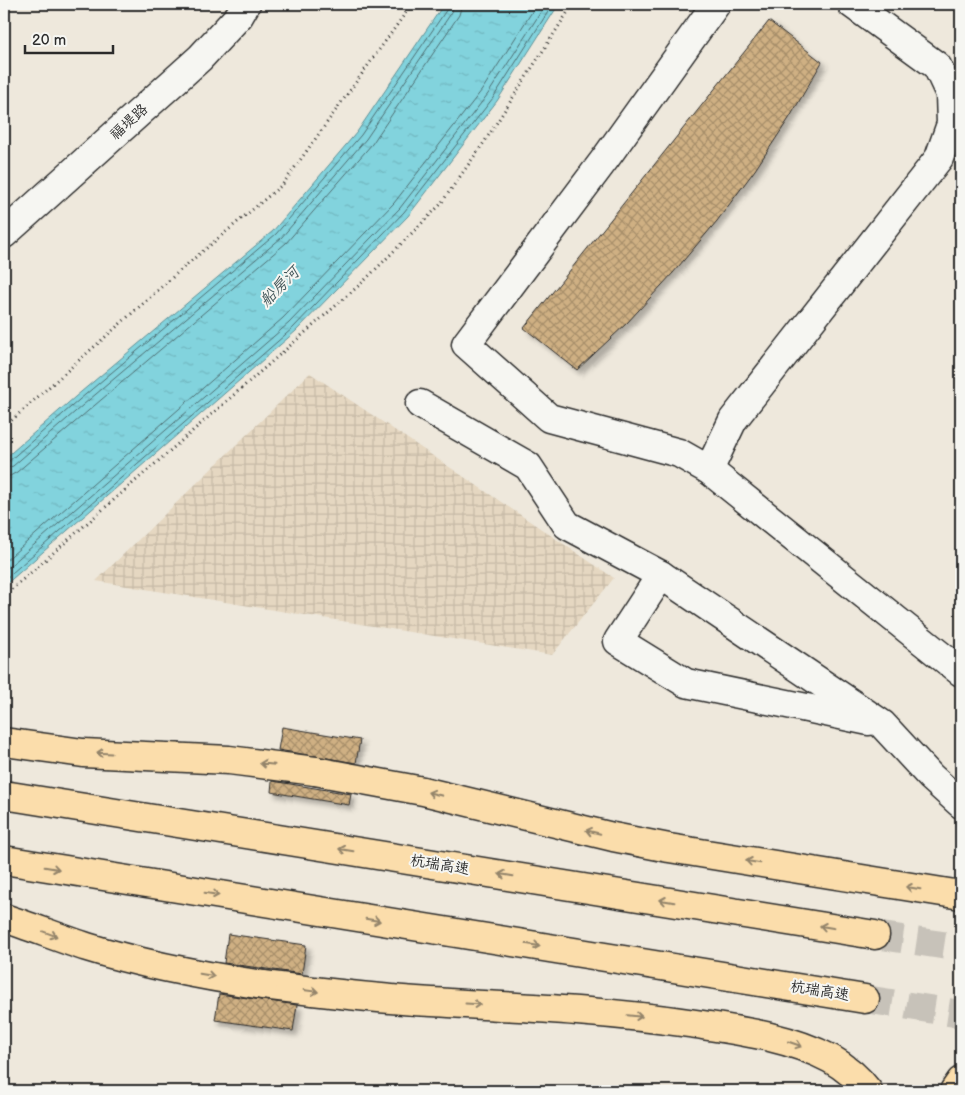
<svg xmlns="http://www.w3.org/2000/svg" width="965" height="1095" font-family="'Balsamiq Sans','LXGW WenKai TC',sans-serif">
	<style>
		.industrial { fill: url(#industrial-grid) }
		.water { fill: url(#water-ripples); stroke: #5f9096 }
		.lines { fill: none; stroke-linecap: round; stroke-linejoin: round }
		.shore { stroke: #4e6e72; stroke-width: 1 }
		.building { fill: url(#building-cross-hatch); stroke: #2b2b2b; filter: url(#shadow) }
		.highway-tunnel { stroke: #c7c2b9; stroke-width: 28; stroke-dasharray: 28 14; stroke-linecap: butt }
		.minor-casing { stroke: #2b2b2b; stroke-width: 31 }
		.major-casing { stroke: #2b2b2b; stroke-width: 31 }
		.highway-casing { stroke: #2b2b2b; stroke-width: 31 }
		.path { stroke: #2b2b2b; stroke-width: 3; stroke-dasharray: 1 4; stroke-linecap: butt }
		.minor { stroke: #f6f6f2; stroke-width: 28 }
		.major { stroke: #fbddab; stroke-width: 28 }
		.highway { stroke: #fbddab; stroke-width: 28 }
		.oneway { stroke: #93846b }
		.labels { text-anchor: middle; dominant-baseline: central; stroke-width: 4; stroke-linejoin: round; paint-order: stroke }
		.street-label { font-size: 15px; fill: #2b2b2b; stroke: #f6f6f2 }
		.water-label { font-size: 16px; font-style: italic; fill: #415558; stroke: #f6f6f2 }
	</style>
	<defs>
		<pattern id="industrial-grid" width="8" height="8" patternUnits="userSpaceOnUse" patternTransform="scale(1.25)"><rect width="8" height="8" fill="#e5d7c1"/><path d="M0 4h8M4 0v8" fill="none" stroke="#c5b9a6"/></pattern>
		<pattern id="water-ripples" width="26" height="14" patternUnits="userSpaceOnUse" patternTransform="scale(1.25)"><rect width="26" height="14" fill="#82d3dd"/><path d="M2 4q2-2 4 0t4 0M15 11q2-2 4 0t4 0" fill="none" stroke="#70b5be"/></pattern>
		<pattern id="building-cross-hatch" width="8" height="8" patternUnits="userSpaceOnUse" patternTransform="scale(1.25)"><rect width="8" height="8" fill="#cfb083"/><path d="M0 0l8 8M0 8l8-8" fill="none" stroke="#a88f6b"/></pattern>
		<filter id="shadow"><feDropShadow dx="4.5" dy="4.5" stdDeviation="2.5" flood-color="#0004"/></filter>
	</defs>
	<rect width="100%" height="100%" fill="#eee8dc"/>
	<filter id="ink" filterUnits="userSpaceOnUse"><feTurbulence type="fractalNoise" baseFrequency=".02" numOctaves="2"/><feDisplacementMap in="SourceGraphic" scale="10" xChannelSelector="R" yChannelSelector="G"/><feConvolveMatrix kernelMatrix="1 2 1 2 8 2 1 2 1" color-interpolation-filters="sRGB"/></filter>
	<g filter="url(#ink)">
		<!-- industrial -->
		<path class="industrial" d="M310 373 614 578 552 655 96 581Z"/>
		<!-- water -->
		<path class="water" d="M444 4H559L497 101 408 216 296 331 4 586V459L75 397 273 231 357 132Z"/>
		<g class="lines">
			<!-- shore -->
			<g class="shore">
				<path d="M4 463 9 461 79 400 276 234 361 135 447 9 448 4"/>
				<path d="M4 469 13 466 83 405 281 238 366 139 452 12 454 4"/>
				<path d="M4 476H10L17 472 88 411 286 243 372 144 459 15 462 4"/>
				<path d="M4 562 283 318 394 203 482 90 537 4"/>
				<path d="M4 571 289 323 400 208 488 94 546 4"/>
				<path d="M4 580 293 328 404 212 493 98 553 4"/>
			</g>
		</g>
		<!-- building -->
		<g class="building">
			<path d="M769 21 822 62 790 117 755 170 717 221 673 273 627 323 577 370 524 328Z"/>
			<path d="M282 727 360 740 356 763 278 750Z"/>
			<path d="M272 781 351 794 349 805 271 792Z"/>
			<path d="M228 934 306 945 302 974 224 963Z"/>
			<path d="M219 994 297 1005 293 1031 215 1020Z"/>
		</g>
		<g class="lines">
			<!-- highway-tunnel -->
			<g class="highway-tunnel">
				<path d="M875 935 961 948"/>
				<path d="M865 999 961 1014"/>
			</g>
			<!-- minor casing -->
			<g class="minor-casing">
				<g id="minor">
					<path d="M716 4 605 159 466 344 549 418 679 453 709 470 961 672"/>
					<path d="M4 234 200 58 239 16 246 4"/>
					<path d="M420 404 528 466 567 525 661 575 882 724 931 777 961 804"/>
					<path d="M709 470 733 420 939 158 951 124 950 94 937 66 852 4"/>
					<path d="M661 575 618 641 686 683 869 721"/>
				</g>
			</g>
			<!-- major casing -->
			<g class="major-casing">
				<g id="major">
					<path d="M315 771 423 791 613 837 669 848 961 895"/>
					<path d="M263 985C319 992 376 999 432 1002 521 1007 609 1011 696 1024 742 1031 789 1037 831 1059 845 1067 858 1078 868 1091"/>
					<path d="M954 1091 961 1081"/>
				</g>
			</g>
			<!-- highway casing -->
			<g class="highway-casing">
				<g id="highway">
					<path d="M4 742 83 753 229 760 315 771"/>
					<path d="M4 795 875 935"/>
					<path d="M4 860 865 999"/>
					<path d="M4 918C32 927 59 938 87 947 144 965 204 976 263 985"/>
				</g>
			</g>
			<!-- path -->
			<g class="path">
				<path d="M4 427 184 267 283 184 412 4"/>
				<path d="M4 596 364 281 440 205 485 141 573 4"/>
			</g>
			<!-- minor -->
			<use href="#minor" class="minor"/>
			<!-- major -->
			<use href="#major" class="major"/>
			<!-- highway -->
			<use href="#highway" class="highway"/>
		</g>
		<!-- one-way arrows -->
		<defs><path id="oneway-shaft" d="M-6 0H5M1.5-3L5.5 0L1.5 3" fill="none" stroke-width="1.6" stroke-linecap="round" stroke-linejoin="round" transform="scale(1.25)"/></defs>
		<g class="oneway">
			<use href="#oneway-shaft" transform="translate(104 753) rotate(-177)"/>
			<use href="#oneway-shaft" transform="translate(267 764) rotate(-174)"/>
			<use href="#oneway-shaft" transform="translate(435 794) rotate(-166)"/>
			<use href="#oneway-shaft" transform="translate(593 832) rotate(-167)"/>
			<use href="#oneway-shaft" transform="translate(346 850) rotate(-171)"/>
			<use href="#oneway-shaft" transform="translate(753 862) rotate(-171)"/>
			<use href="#oneway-shaft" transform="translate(52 868) rotate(9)"/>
			<use href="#oneway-shaft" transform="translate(506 875) rotate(-171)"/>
			<use href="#oneway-shaft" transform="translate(913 888) rotate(-171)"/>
			<use href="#oneway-shaft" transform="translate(212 894) rotate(9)"/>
			<use href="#oneway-shaft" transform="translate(667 901) rotate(-171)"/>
			<use href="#oneway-shaft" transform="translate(373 920) rotate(9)"/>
			<use href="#oneway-shaft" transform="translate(827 927) rotate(-171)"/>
			<use href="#oneway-shaft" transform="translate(50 934) rotate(20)"/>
			<use href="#oneway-shaft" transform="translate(533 945) rotate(9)"/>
			<use href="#oneway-shaft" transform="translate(207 975) rotate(10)"/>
			<use href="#oneway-shaft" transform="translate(311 991) rotate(8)"/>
			<use href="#oneway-shaft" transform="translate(473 1004) rotate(3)"/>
			<use href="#oneway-shaft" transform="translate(635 1016) rotate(6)"/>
			<use href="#oneway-shaft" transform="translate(795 1044) rotate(19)"/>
		</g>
	</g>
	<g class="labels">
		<!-- street labels -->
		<g class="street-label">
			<text transform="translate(129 122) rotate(-42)">福堤路</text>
			<text transform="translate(440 865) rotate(9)">杭瑞高速</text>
			<text transform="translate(820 991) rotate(9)">杭瑞高速</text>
		</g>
		<!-- water labels -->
		<g class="water-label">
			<text transform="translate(280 287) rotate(-45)">船房河</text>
		</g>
	</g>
	<!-- margin -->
	<rect width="965" height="1095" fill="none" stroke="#f6f6f2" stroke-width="20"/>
	<rect x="10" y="10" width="945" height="1075" fill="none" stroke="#2b2b2b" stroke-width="2" filter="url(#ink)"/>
	<!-- scale -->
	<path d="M25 45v8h88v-8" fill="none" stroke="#2b2b2b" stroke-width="2.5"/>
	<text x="32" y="45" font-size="15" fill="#2b2b2b" stroke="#f6f6f2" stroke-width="4" paint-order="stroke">20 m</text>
</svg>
